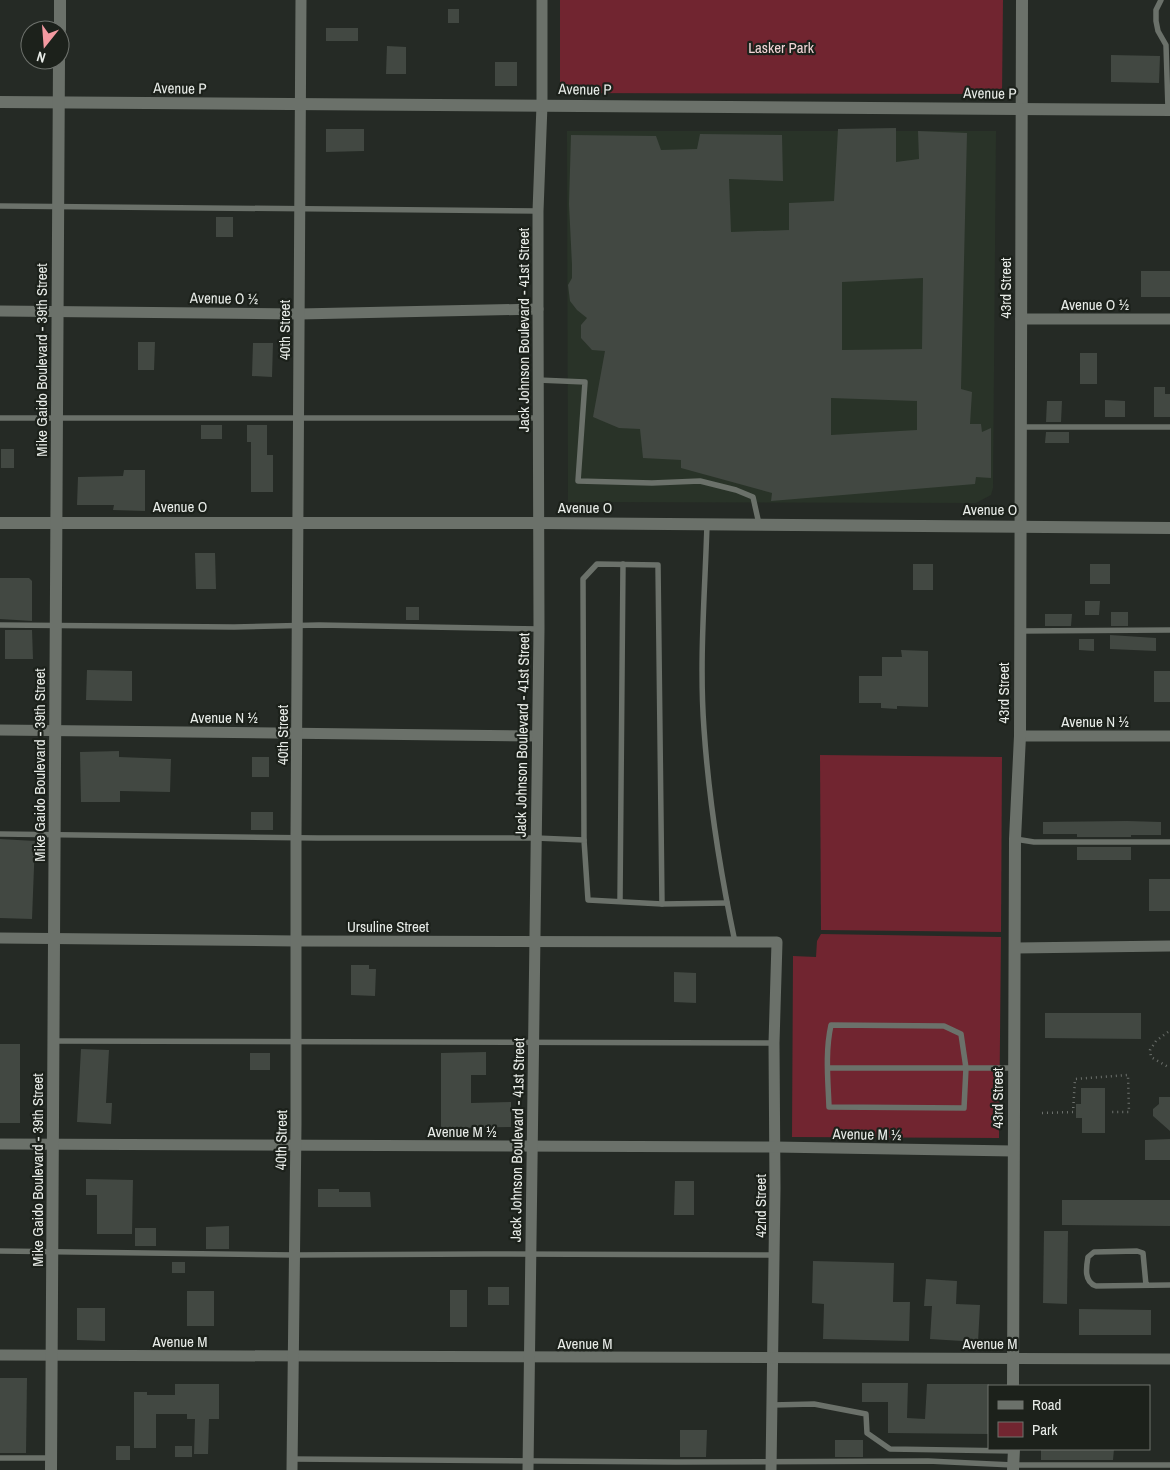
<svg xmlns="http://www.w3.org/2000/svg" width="1170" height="1470" font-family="'Archivo Narrow',sans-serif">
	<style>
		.built { fill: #293328 }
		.green { fill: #712530 }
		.building { fill: #424842; fill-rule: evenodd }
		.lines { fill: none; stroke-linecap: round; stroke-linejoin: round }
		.path { stroke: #6d716d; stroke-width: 2.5; stroke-dasharray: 1 4; stroke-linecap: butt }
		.service { stroke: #6b716a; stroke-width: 5.5 }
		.minor { stroke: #6b716a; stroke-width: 11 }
		.tertiary { stroke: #6b716a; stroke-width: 12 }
		.secondary { stroke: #6b716a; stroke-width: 12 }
		.labels { text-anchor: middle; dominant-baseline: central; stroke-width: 4.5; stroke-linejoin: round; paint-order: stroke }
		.park-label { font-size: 15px; fill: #f1d5d6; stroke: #1c211b }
		.street-label { font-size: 15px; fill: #e8ece8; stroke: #1c211b }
	</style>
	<rect width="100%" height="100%" fill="#252a25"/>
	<!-- built -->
	<path class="built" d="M567 131H996L993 488 991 495 976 503 568 502Z"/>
	<!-- green -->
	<g class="green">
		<path d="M560 0H1003L1002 94 560 93Z"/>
		<path d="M820 755 1002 757 1001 932 821 930Z"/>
		<path d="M821 934 1001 937 999 1138 792 1137 793 956 816 957 817 941Z"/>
	</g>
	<!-- building -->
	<g class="building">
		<rect x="448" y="9" width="11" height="14"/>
		<rect x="326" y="28" width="32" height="13"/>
		<path d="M387 46 406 47V74H386Z"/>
		<path d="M1111 55 1160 56 1159 83 1111 82Z"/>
		<rect x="495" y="62" width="22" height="24"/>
		<path d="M896 128V162L919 159 918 131 967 133 961 389 972 392 970 424H981L982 432 991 428V478L976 477 975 484 771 501 772 493 681 468V460L643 458 640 429 619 428 593 417 605 351 592 350 581 338V325L587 318 577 310 570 301 568 285 572 278V265L569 204 571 135 656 136 661 150 697 149 700 134 782 135 783 181 729 179 731 232 789 230V203L834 201 838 129ZM923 278 922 349 842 350V282ZM831 398 917 401V430L831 435Z"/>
		<path d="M326 129H364V151L326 152Z"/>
		<rect x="216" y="217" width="17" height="20"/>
		<rect x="1141" y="271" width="29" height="26"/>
		<path d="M138 342H155L154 370H138Z"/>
		<path d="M253 343H273L272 377 252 376Z"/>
		<rect x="1080" y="353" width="17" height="31"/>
		<path d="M1154 387H1165V394H1170V417H1154Z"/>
		<path d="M1105 400 1125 401V417H1105Z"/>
		<path d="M1047 401H1062L1061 422H1046Z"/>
		<rect x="201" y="425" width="21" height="14"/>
		<path d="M247 425H267V455H273V492H251V442H247Z"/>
		<path d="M1046 432H1069V443H1045Z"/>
		<rect x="1" y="449" width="13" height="19"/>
		<path d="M124 470H145V511L113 510 114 505H77L78 477 123 476Z"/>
		<path d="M195 553H215L216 589H196Z"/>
		<rect x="913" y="564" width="20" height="26"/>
		<rect x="1090" y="564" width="20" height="20"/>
		<path d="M0 578H29L32 581V621L0 619Z"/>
		<path d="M1085 601H1100L1099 615H1085Z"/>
		<rect x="406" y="607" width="13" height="13"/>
		<rect x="1111" y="612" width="17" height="14"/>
		<path d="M1045 614H1072L1071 626H1045Z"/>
		<path d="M5 630H32L33 659H5Z"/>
		<path d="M1110 635 1156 638V651L1110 649Z"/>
		<path d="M1079 639H1094V651L1079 650Z"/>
		<path d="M901 650 928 651V707L897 706V709L881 708V703H859V676H882V657H902Z"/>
		<path d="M87 670 132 671V701L86 700Z"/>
		<rect x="1154" y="671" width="16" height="31"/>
		<path d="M119 751V757L171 759 170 792 120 791V802H81L80 752Z"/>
		<rect x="252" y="757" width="17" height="20"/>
		<rect x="251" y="812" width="22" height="18"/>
		<path d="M1127 821 1161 822V835H1131V837H1077V834H1043V822Z"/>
		<path d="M0 839 35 841 32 919 0 918Z"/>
		<rect x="1077" y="847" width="54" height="13"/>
		<rect x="1149" y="879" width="21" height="32"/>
		<path d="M351 965H369V969H376L375 996 351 995Z"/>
		<path d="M674 972 696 973V1003L674 1002Z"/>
		<path d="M1045 1013H1141V1039L1045 1038Z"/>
		<rect x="0" y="1044" width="20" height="79"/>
		<path d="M81 1049 109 1050 106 1103H112L111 1124 77 1122Z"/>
		<path d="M486 1052V1075H471V1103L511 1102V1127L441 1128V1053Z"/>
		<rect x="250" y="1053" width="20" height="17"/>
		<path d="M1081 1088H1105V1133H1082V1118H1076V1104H1081Z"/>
		<path d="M1159 1097H1170V1131L1153 1116V1109L1159 1104Z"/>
		<path d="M1170 1139V1160H1145V1140Z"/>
		<path d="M86 1179 133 1180 132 1234H97V1195H86Z"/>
		<path d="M675 1181H694V1215H674Z"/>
		<path d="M318 1189H339V1192H370L371 1207H318Z"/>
		<path d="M1062 1200H1170V1226L1062 1225Z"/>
		<path d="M229 1226V1249H206V1227Z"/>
		<rect x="135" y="1228" width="21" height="18"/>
		<path d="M1044 1231H1068L1067 1304 1043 1303Z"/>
		<path d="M813 1261 894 1263 893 1302H910L909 1341 823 1339 824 1304 812 1303Z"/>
		<rect x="172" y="1262" width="13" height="11"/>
		<path d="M926 1279 957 1281 956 1304 980 1305 978 1342 930 1339 932 1306H924Z"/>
		<rect x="488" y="1287" width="21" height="18"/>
		<rect x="450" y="1290" width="17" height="37"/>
		<rect x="187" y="1291" width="27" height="35"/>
		<path d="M77 1308H105V1341L77 1340Z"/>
		<path d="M1079 1309 1151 1310V1335H1079Z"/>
		<path d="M0 1378H27L26 1453H0Z"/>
		<path d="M862 1383H908L907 1418 925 1419 927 1384H989L988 1434 888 1433V1402H862Z"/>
		<path d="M175 1384H219V1419H209L208 1454H194L195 1419H187V1414H156V1448H134V1392H147V1395H175Z"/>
		<path d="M680 1430H707L706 1457H680Z"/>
		<rect x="835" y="1440" width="28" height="17"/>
		<rect x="116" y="1446" width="14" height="14"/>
		<rect x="175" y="1446" width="17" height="11"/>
		<path d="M1041 1449H1114L1113 1460H1041Z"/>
	</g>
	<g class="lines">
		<!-- path -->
		<g class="path">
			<path d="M1168 1032 1156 1041 1150 1050 1151 1057 1170 1068"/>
			<path d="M1042 1113 1073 1112 1075 1079 1128 1075 1129 1112H1112"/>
		</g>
		<!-- service -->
		<g class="service">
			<path d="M1161 0 1156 10V21L1158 31 1166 45 1168 109"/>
			<path d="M0 206 538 211"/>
			<path d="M538 380 585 382 578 481 652 483 700 481 736 490 753 497 759 524"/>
			<path d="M0 418H538"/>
			<path d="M1021 427H1170"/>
			<path d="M707 524C705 592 699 661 704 729 709 801 720 871 735 942"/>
			<path d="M0 625 234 627 319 625 539 629"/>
			<path d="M1020 631 1170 630"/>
			<path d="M0 834 318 838H536L584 840 588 900 662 904 727 903"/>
			<path d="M1015 839 1034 842H1170"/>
			<path d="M584 840 583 579 597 564 658 565 662 904"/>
			<path d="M620 901 623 564"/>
			<path d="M54 1041 774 1043"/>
			<path d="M828 1068H966L964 1108 829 1107C828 1080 825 1052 831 1025L944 1026 961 1034 966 1068H1014"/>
			<path d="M0 1251 294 1255 484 1254 774 1255"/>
			<path d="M1146 1285 1143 1253 1137 1251 1094 1252 1088 1257C1086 1268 1084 1282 1096 1286L1170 1285"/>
			<path d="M772 1405 814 1404 866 1414 867 1433 890 1449 1014 1451"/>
			<path d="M0 1458H51"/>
			<path d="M292 1459 676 1462 928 1461 1013 1465H1170"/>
		</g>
		<!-- minor -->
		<g class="minor">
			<path d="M0 311 299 314 538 309"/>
			<path d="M1021 319H1170"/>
			<path d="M0 730 537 736"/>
			<path d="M1020 736H1170"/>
			<path d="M0 938 296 941 777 942 774 1043 775 1188 771 1470"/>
			<path d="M1015 948 1170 946"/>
			<path d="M0 1144 775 1147 1013 1151"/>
			<path d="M0 1355 1170 1359"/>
			<path d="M292 1470 296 1125V837L301 0"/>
			<path d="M528 1470 539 629 538 309V211L542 105V0"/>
		</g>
		<!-- tertiary -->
		<g class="tertiary">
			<path d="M1013 1386 1015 839 1020 736 1022 0"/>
			<path d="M1013 1470 1014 1449"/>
		</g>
		<!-- secondary -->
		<g class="secondary">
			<path d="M60 30V0"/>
			<path d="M0 102 1170 110"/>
			<path d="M0 523H538L1170 528"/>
			<path d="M51 1470 59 60"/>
		</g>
	</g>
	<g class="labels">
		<!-- park labels -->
		<g class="park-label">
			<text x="781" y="47">Lasker Park</text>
		</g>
		<!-- street labels -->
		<g class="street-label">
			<text transform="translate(180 88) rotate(1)">Avenue P</text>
			<text transform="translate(585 89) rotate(1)">Avenue P</text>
			<text transform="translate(990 93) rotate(1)">Avenue P</text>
			<text transform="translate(1005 288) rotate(-90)">43rd Street</text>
			<text transform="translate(224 298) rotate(1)">Avenue O ½</text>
			<text x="1095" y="304">Avenue O ½</text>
			<text transform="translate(284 330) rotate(-90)">40th Street</text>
			<text transform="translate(523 330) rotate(-90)">Jack Johnson Boulevard - 41st Street</text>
			<text transform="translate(41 360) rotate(-90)">Mike Gaido Boulevard - 39th Street</text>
			<text x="180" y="506">Avenue O</text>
			<text x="585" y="507">Avenue O</text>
			<text x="990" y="509">Avenue O</text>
			<text transform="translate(1003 693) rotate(-90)">43rd Street</text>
			<text x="224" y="717">Avenue N ½</text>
			<text x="1095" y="721">Avenue N ½</text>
			<text transform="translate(282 735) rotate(-90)">40th Street</text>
			<text transform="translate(522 735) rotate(-89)">Jack Johnson Boulevard - 41st Street</text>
			<text transform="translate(39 765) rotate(-90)">Mike Gaido Boulevard - 39th Street</text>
			<text x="388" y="926">Ursuline Street</text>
			<text transform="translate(997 1098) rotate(-90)">43rd Street</text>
			<text x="462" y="1131">Avenue M ½</text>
			<text transform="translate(867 1134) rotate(1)">Avenue M ½</text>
			<text transform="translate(281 1140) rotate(-89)">40th Street</text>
			<text transform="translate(517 1140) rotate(-89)">Jack Johnson Boulevard - 41st Street</text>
			<text transform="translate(37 1170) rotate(-90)">Mike Gaido Boulevard - 39th Street</text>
			<text transform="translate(760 1206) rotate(-90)">42nd Street</text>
			<text x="180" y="1341">Avenue M</text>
			<text x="585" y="1343">Avenue M</text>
			<text x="990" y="1343">Avenue M</text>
		</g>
	</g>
	<!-- legend -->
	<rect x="988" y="1385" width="162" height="65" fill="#1c211b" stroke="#6e726d"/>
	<rect x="998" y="1401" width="25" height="8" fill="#6b716a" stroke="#6e726d"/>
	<text x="1032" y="1410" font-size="15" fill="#e8ece8">Road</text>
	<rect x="998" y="1422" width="25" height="15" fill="#712530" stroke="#6e726d"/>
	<text x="1032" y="1435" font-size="15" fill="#e8ece8">Park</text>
	<!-- north arrow -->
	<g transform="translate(45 45) rotate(197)"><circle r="24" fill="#1c211b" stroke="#6e726d"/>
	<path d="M0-4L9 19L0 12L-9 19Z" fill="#f49aa1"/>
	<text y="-8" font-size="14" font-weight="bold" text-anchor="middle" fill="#e8ece8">N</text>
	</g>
</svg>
